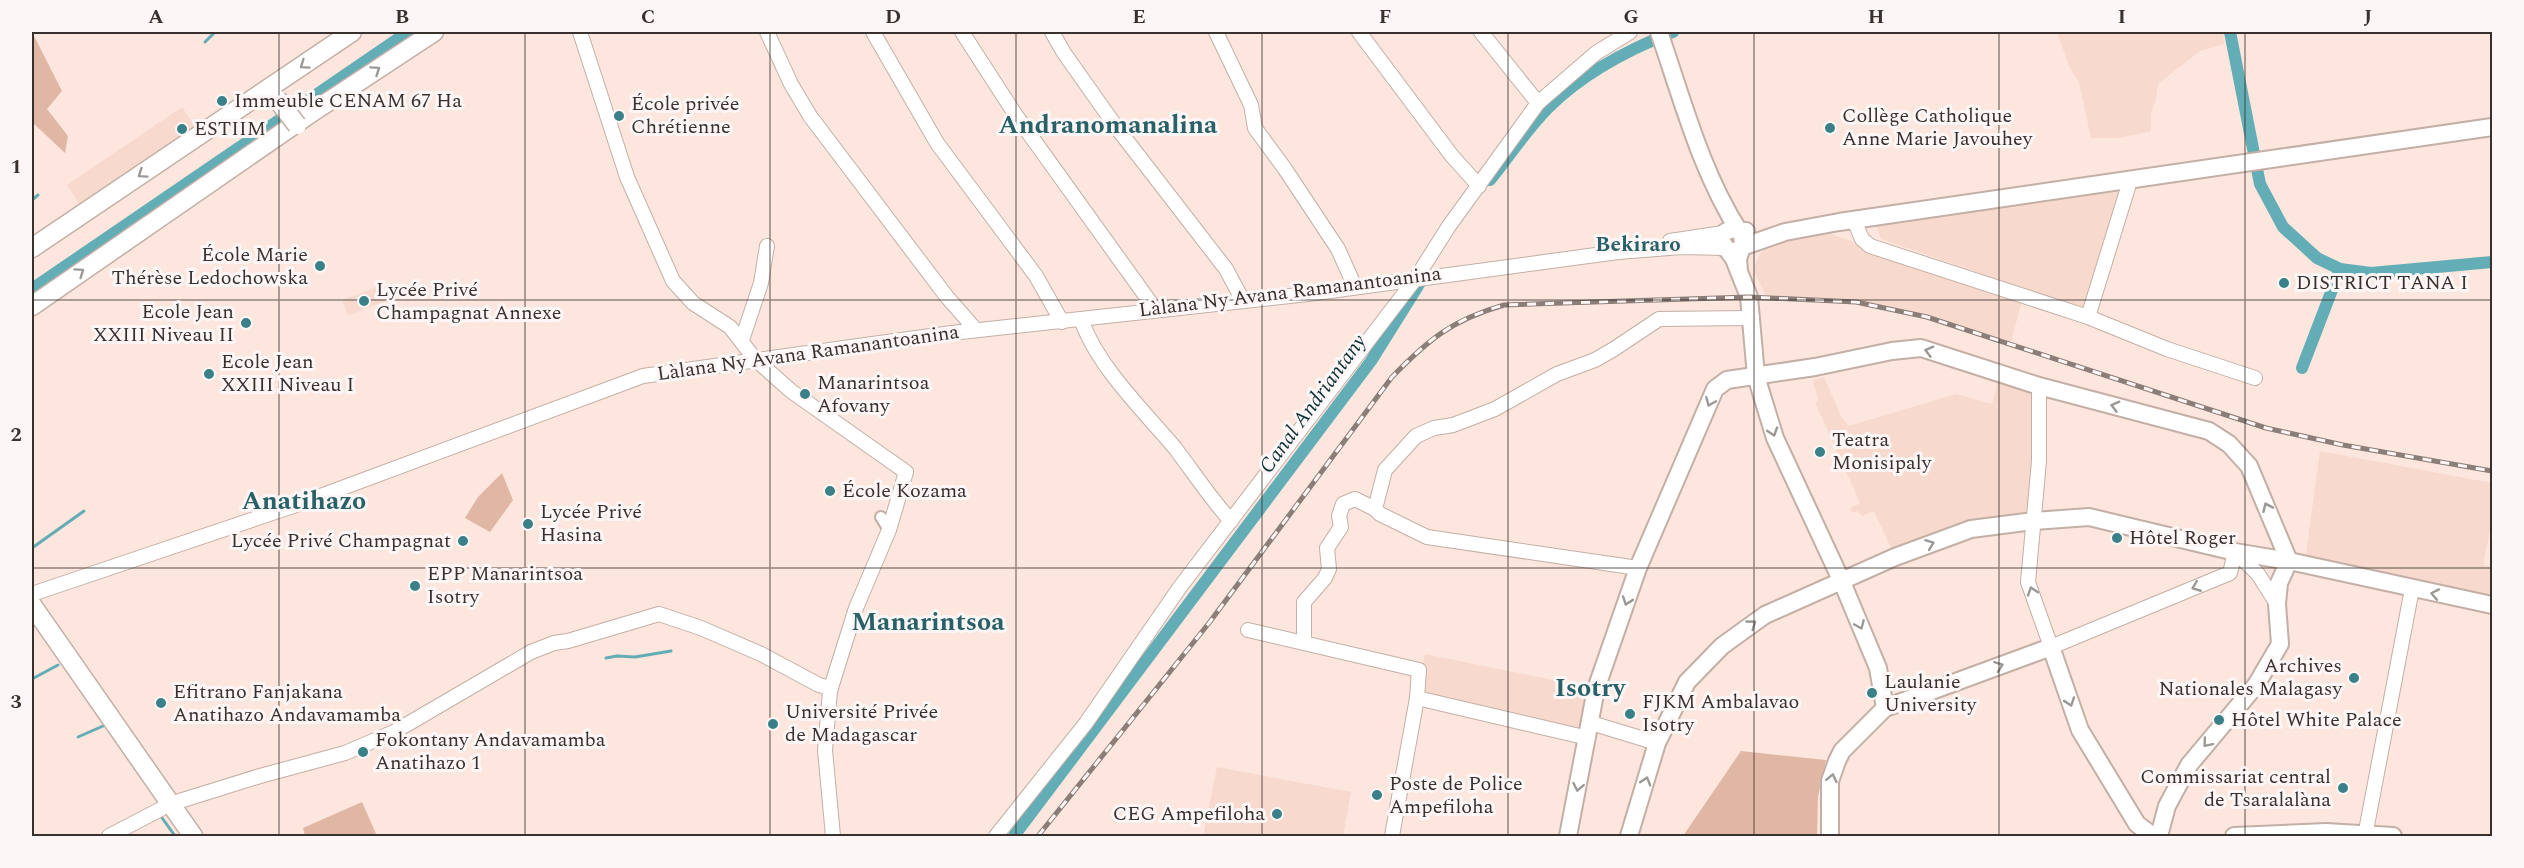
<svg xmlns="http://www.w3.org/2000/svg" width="2524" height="868" font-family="Spectral,serif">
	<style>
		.built { fill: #f7dacd }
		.green { fill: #e0b7a5 }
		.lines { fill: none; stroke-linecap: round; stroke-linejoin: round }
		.stream { stroke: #63adb7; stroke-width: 3 }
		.canal { stroke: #63adb7; stroke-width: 12 }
		.pedestrian-casing { stroke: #c3afa6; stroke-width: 14 }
		.minor-casing { stroke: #c3afa6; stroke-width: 16 }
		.tertiary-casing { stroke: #c3afa6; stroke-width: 20 }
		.secondary-casing { stroke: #c3afa6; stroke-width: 21 }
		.pedestrian { stroke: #fff; stroke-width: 10 }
		.minor { stroke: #fff; stroke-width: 14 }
		.tertiary { stroke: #fff; stroke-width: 16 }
		.secondary { stroke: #fff; stroke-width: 18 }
		.rail-casing { stroke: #8b7d77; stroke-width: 5 }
		.rail { stroke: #fcf7f6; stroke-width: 3; stroke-dasharray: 9; stroke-linecap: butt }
		.secondary-bridge-casing { stroke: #c3afa6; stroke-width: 21; stroke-linecap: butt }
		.secondary-bridge { stroke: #fff; stroke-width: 18 }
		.oneway { stroke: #9c9896 }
		.grid { fill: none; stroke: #39312e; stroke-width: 1.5; stroke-opacity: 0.55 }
		.poi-dot { fill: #398089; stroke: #fcf7f6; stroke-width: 2 }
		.labels { text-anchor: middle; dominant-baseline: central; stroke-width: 6; stroke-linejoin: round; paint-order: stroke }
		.poi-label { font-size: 20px; fill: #39312e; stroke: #fcf7f6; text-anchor: start }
		.street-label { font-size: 20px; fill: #39312e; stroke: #fcf7f6 }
		.neighbourhood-label { font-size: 21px; font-weight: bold; fill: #286168; stroke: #fcf7f6 }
		.water-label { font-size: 21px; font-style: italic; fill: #0c3237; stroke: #fcf7f6 }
		.district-label { font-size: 26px; font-weight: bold; fill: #286168; stroke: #fcf7f6 }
		.neatline { fill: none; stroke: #39312e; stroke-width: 2 }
		.grid-label { font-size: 20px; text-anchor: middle; font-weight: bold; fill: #39312e }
	</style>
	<rect width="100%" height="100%" fill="#fce6dd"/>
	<!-- built -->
	<g class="built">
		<path d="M2057 32H2223L2224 44 2200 51 2158 84 2156 99 2151 112V131L2120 138H2091L2079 82 2070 68Z"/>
		<path d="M182 107 200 133 85 212 67 185Z"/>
		<path d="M2121 188 2086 310 1881 239 1876 224Z"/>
		<path d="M1831 234 2022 301 2011 342 1927 317 1856 302 1767 298 1753 269 1761 252 1780 239Z"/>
		<path d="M380 286 386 301 348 315 342 300Z"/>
		<path d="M1824 377 1841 416 1849 426 1956 394 1992 404 1998 381 2038 388 2034 515 1892 550 1874 511 1862 516 1857 511 1852 513 1850 508 1860 503 1815 402 1819 400 1812 381Z"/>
		<path d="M2320 451 2492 483V521L2483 565 2492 567V597L2305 561Z"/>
		<path d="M1425 654 1593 688 1585 735 1418 695Z"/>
		<path d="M1217 767 1351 792 1343 836H1203Z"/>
	</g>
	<!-- green -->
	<g class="green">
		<path d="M32 32 62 91 47 109 68 136 65 153 32 122Z"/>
		<path d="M502 473 513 500 490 532 465 518 478 497Z"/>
		<path d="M1741 751 1826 760 1818 797 1817 836H1683Z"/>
		<path d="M362 802 377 836H305L303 828Z"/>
	</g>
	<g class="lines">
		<!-- stream -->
		<g class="stream">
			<path d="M205 42 215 32"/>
			<path d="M32 200 38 195"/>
			<path d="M32 548 84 511"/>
			<path d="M606 658 617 656 635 657 671 651"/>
			<path d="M32 679 58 665"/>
			<path d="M78 737 103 726"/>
			<path d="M160 815 175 836"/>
		</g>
		<!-- canal -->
		<g class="canal">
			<path d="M2230 32 2260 184 2283 227 2317 258 2340 269 2371 273 2492 262"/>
			<path d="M1490 180C1509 157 1526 130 1548 108 1583 73 1627 50 1673 32"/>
			<path d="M32 289 408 32"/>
			<path d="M2302 368 2340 269"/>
			<path d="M1014 836 1371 361 1421 281"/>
		</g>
		<!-- pedestrian casing -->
		<g class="pedestrian-casing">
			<path id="pedestrian" d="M881 517 889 530"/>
		</g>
		<!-- minor casing -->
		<g class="minor-casing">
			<g id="minor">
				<path d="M580 32 627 177 673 281 693 303 730 327 755 359 791 391 906 472 889 530 856 608 830 691 825 750 833 836"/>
				<path d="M767 32 791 84 810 116 947 297 976 330"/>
				<path d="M873 32 937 143 1036 276 1062 322"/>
				<path d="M962 32 1015 114 1155 309"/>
				<path d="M1052 32 1064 53 1117 128 1226 269 1242 299"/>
				<path d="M1216 32 1251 105 1255 128 1285 169 1338 249 1355 287"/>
				<path d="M1359 32 1452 156 1479 186"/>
				<path d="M1481 32 1538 103"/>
				<path d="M1854 220 1862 239 1870 246 2088 317 2130 181"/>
				<path d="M1670 241 1723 233"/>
				<path d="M2088 317 2167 349 2255 378"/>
				<path d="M1081 319C1097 366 1143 410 1175 448 1194 473 1210 498 1231 521"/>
				<path d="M742 340 761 283 767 246"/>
				<path d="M2039 386V461L2028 582 2051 647 2230 573 2235 552 2258 574 2277 604"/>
				<path d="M1638 568 1427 537 1380 514 1375 509 1385 470 1416 436 1434 428 1453 425 1495 409 1557 374 1595 360 1614 349 1659 319 1752 318"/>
				<path d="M32 594 299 504 643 376 952 333 1308 294 1618 252 1682 247 1725 248"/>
				<path d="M1248 630 1419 670 1417 698 1392 836"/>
				<path d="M1304 643V602L1325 578 1329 569 1327 548 1341 527 1339 516 1343 504 1355 499 1375 509"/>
				<path d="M1417 698 1588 738"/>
				<path d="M1591 723 1657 743"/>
				<path d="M170 804 260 776 345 753 394 732 531 652 554 643 568 641 659 614 701 628 761 654 819 685 831 688"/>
				<path d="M109 836 161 809"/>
				<path d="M996 836 1086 723 1180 587 1416 278 1449 226 1538 103 1596 53 1630 32"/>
				<path d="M2365 836 2412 589"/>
			</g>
		</g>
		<!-- tertiary casing -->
		<g class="tertiary-casing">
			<g id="tertiary">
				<path d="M1659 32C1682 98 1701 172 1739 231H1746"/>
				<path d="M1725 248C1732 253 1739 252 1743 244L1742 234C1734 226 1723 229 1721 241L1734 259 1749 297 1756 376 1775 438 1842 582 1878 668 1885 708"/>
				<path d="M1739 271 1738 259 1742 247 1785 232 1839 222 2492 127"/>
				<path d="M1568 836 1596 689 1638 568 1715 389 1727 380 1815 367 1892 351 1921 348 2039 386 2209 431 2229 444 2249 466 2289 561 2279 583 2277 604 2280 644 2256 685 2189 765 2167 806 2159 836"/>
				<path d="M1629 836 1657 743 1687 682 1722 646 1765 615 1895 557 1971 529 2034 521 2089 517 2235 552 2289 561 2492 605"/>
				<path d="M1830 836V781L1837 761 1842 751 1885 708 2051 647 2080 730 2137 824 2153 836"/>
				<path d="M2234 836 2326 832 2393 836"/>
			</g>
		</g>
		<!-- secondary casing -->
		<g class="secondary-casing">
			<g id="secondary">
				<path d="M32 248 352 32"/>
				<path d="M32 306 308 115 434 32"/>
				<path d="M32 605 193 836"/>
			</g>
		</g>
		<!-- pedestrian -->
		<use href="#pedestrian" class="pedestrian"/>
		<!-- minor -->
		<use href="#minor" class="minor"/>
		<!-- tertiary -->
		<use href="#tertiary" class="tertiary"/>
		<!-- secondary -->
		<use href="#secondary" class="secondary"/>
		<!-- rail casing -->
		<g class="rail-casing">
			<path id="rail" d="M1038 836 1209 623 1392 377C1429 339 1452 320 1504 305L1749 297 1856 302 1927 317 2266 428 2343 445 2492 471"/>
		</g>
		<!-- rail -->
		<use href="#rail" class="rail"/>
		<!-- secondary-bridge casing -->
		<g class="secondary-bridge-casing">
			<path id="secondary-bridge" d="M277 99 297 125"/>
		</g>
		<!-- secondary-bridge -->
		<use href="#secondary-bridge" class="secondary-bridge"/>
	</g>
	<!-- one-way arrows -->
	<defs><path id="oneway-chevron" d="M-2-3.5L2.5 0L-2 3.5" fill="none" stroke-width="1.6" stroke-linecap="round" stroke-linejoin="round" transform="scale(1.5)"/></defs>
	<g class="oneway">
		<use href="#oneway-chevron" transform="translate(304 65) rotate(145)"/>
		<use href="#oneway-chevron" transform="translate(376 70) rotate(-34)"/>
		<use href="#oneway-chevron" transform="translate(142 174) rotate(146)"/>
		<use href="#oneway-chevron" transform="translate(80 272) rotate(-35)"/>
		<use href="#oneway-chevron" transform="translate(1929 351) rotate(-165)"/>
		<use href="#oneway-chevron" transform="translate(1710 402) rotate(113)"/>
		<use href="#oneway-chevron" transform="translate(2115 406) rotate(-165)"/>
		<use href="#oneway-chevron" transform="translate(1773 432) rotate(72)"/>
		<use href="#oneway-chevron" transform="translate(2267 507) rotate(-114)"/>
		<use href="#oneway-chevron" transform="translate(1930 544) rotate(-21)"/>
		<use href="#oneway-chevron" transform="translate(2196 587) rotate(158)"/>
		<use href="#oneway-chevron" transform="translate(2032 591) rotate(-108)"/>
		<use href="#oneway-chevron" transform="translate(2435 594) rotate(-169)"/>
		<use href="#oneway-chevron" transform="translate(1627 601) rotate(109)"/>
		<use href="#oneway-chevron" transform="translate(1752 624) rotate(-36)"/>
		<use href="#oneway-chevron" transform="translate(1860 625) rotate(67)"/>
		<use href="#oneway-chevron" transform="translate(1999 666) rotate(-20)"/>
		<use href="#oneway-chevron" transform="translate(2070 702) rotate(71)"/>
		<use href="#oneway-chevron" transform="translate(2207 743) rotate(130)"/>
		<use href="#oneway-chevron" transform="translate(1832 778) rotate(-78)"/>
		<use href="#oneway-chevron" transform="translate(1646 781) rotate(-73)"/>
		<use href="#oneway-chevron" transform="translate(1578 787) rotate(101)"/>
	</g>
	<!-- grid -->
	<path class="grid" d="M279 32V836M525 32V836M770 32V836M1016 32V836M1262 32V836M1508 32V836M1754 32V836M1999 32V836M2245 32V836M32 300H2492M32 568H2492"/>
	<!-- markers -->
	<g class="poi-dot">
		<circle cx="222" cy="101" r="6"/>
		<circle cx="619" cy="116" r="6"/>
		<circle cx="1830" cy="128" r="6"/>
		<circle cx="182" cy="129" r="6"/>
		<circle cx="320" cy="266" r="6"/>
		<circle cx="2284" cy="283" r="6"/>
		<circle cx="364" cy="301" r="6"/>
		<circle cx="246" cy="323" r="6"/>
		<circle cx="209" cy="374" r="6"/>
		<circle cx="805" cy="394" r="6"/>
		<circle cx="1820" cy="452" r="6"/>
		<circle cx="830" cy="491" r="6"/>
		<circle cx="528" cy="524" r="6"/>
		<circle cx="2117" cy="538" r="6"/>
		<circle cx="463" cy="541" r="6"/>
		<circle cx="415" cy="586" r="6"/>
		<circle cx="2354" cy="678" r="6"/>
		<circle cx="1872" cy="693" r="6"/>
		<circle cx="161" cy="703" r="6"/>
		<circle cx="1630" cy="714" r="6"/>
		<circle cx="2219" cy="720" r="6"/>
		<circle cx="773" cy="724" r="6"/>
		<circle cx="363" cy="752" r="6"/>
		<circle cx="2343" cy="788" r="6"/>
		<circle cx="1377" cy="795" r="6"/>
		<circle cx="1277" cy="814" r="6"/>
	</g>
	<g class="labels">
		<!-- poi labels -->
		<g class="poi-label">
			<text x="234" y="101">Immeuble CENAM 67 Ha</text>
			<text x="631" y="104">École privée<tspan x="631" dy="23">Chrétienne</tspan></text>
			<text x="1842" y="116">Collège Catholique<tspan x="1842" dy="23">Anne Marie Javouhey</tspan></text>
			<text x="194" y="129">ESTIIM</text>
			<text x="308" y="255" text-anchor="end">École Marie<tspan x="308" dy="23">Thérèse Ledochowska</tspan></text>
			<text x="2296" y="283">DISTRICT TANA I</text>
			<text x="376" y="290">Lycée Privé<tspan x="376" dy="23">Champagnat Annexe</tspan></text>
			<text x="234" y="312" text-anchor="end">Ecole Jean<tspan x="234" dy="23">XXIII Niveau II</tspan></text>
			<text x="221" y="362">Ecole Jean<tspan x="221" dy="23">XXIII Niveau I</tspan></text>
			<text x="817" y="383">Manarintsoa<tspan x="817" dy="23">Afovany</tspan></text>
			<text x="1832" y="440">Teatra<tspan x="1832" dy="23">Monisipaly</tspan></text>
			<text x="842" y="491">École Kozama</text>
			<text x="540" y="512">Lycée Privé<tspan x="540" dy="23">Hasina</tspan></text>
			<text x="2129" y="538">Hôtel Roger</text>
			<text x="451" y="541" text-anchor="end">Lycée Privé Champagnat</text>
			<text x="427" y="574">EPP Manarintsoa<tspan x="427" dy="23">Isotry</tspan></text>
			<text x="2342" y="666" text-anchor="end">Archives<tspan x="2342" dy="23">Nationales Malagasy</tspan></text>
			<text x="1884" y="682">Laulanie<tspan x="1884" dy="23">University</tspan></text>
			<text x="173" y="692">Efitrano Fanjakana<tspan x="173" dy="23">Anatihazo Andavamamba</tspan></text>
			<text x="1642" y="702">FJKM Ambalavao<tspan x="1642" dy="23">Isotry</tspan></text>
			<text x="785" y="712">Université Privée<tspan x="785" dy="23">de Madagascar</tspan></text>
			<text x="2231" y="720">Hôtel White Palace</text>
			<text x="375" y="740">Fokontany Andavamamba<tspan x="375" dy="23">Anatihazo 1</tspan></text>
			<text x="2331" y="777" text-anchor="end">Commissariat central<tspan x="2331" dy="23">de Tsaralalàna</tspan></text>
			<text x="1389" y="784">Poste de Police<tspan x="1389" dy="23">Ampefiloha</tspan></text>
			<text x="1265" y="814" text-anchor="end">CEG Ampefiloha</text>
		</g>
		<!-- street labels -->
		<g class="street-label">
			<text transform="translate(1290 292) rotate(-7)">Làlana Ny Avana Ramanantoanina</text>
			<text transform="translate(808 353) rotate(-8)">Làlana Ny Avana Ramanantoanina</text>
		</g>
		<!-- neighbourhood labels -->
		<g class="neighbourhood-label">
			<text x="1638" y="245">Bekiraro</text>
		</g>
		<!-- water labels -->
		<g class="water-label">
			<text transform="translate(1313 404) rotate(-54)">Canal Andriantany</text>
		</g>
		<!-- district labels -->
		<g class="district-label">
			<text x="1108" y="125">Andranomanalina</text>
			<text x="304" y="501">Anatihazo</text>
			<text x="928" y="622">Manarintsoa</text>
			<text x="1590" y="688">Isotry</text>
		</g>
	</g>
	<!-- border -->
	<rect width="2524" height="868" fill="none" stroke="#fcf7f6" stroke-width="66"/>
	<rect x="33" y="33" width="2458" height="802" class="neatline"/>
	<g class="grid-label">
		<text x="156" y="23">A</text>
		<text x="402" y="23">B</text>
		<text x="648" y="23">C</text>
		<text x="893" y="23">D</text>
		<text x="1139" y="23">E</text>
		<text x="1385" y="23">F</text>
		<text x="1631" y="23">G</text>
		<text x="1876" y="23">H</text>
		<text x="2122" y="23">I</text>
		<text x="2368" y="23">J</text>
		<text x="16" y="173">1</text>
		<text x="16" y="441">2</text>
		<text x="16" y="708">3</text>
	</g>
</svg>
